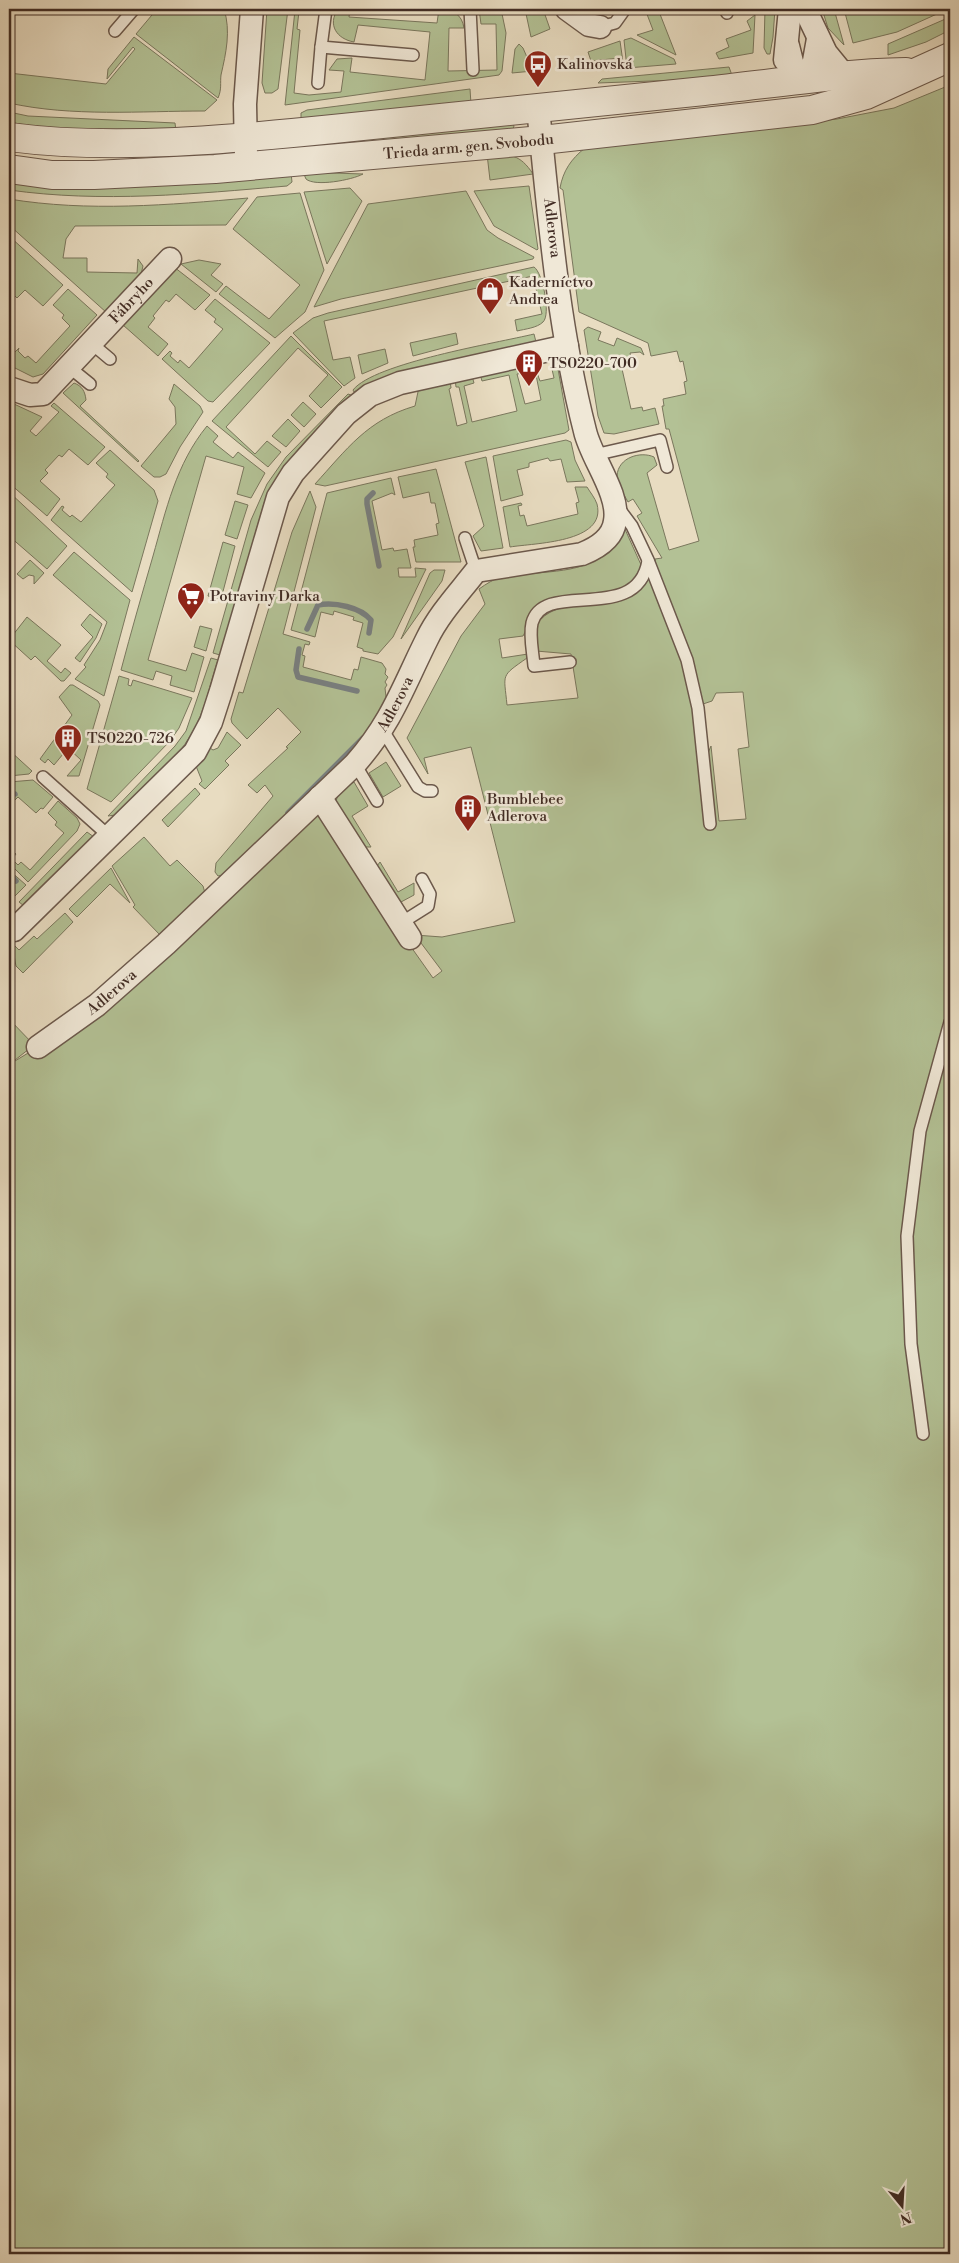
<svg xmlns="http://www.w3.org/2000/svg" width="959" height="2263" font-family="'Libre Bodoni',serif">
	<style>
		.green { fill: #b3c195; stroke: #7a775d }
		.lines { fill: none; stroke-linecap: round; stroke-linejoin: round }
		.stream { stroke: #798081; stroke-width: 5.5 }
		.service-casing { stroke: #6c594c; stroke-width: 14 }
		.minor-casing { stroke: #6c594c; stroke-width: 25 }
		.tertiary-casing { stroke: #6c594c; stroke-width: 30 }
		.service { stroke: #f0e8d7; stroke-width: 11 }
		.minor { stroke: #f0e8d7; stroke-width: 22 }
		.tertiary { stroke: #f0e8d7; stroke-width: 28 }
		.labels { text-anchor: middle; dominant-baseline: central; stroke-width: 5; stroke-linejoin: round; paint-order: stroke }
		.poi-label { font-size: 15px; fill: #422d25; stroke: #f0e8d7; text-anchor: start }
		.street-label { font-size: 15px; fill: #422d25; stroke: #f0e8d7 }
	</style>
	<rect width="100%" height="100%" fill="#e8dcc1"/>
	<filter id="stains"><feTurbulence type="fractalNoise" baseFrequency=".004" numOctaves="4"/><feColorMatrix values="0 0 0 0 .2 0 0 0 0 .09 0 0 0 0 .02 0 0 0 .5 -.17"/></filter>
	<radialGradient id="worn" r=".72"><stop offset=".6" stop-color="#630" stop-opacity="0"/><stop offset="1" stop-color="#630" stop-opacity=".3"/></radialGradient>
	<!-- green -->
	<g class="green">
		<path d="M157 9H224C231 31 226 53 221 75 220 83 222 89 218 98L136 34Z"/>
		<path d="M267 9H288L278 89 272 93H265L262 83Z"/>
		<path d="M338 9H350L349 17 437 23 439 9C452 9 462 14 464 28H449L448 71 497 70 496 24H481L479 9H501L506 33 502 71 499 75 285 105 295 10 299 11 297 29 300 30 294 93 309 95 341 92 344 71 329 70 337 59 352 58 350 72 425 80 430 32 358 25 354 42C337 39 327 25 338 9Z"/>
		<path d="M525 9H543L550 29 531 37Z"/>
		<path d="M645 9H658L676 55 637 35 653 30Z"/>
		<path d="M765 9H775L773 37 770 54H767L764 48Z"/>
		<path d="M822 9H834L844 45 828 28Z"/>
		<path d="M844 9H948L897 32 853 43Z"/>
		<path d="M755 15 753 53 719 59 716 53 729 47 726 39 751 30 747 21Z"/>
		<path d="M950 17V30L926 42 888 55V44Z"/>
		<path d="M134 37 217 100 205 111C141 111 72 117 9 103V73L106 84 135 49 133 47 107 79 108 69Z"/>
		<path d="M631 38 674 59 676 64 627 68 624 40Z"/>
		<path d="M620 41 624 69 614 70V67L621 66 620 58 591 61 588 52Z"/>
		<path d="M519 44 523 48 533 71 512 73 515 49Z"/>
		<path d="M729 67 733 78 598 83 602 79Z"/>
		<path d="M950 85V2254H9V1019L34 1045 10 1064 38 1047 317 814 433 978 442 971 415 935 442 937 515 922 471 747 424 758 428 774 407 738 461 636 485 604 479 589C486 584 494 579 503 576 510 574 518 575 526 574 568 570 604 571 624 527L642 567V572L628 588 536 608C528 617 529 626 523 636L499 639 502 658 528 654 527 658C500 677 504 673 507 705L578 698 571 654 536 651V625C556 595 605 610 633 594 640 590 644 584 649 578 663 610 679 644 687 678 699 726 700 778 705 827L715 825 708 753 711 746 719 821 746 819 738 749 749 747 743 692 716 693 712 701 703 704 656 570 655 559 662 558 637 516 642 513 633 499 628 502C624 494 616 484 617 476 618 457 641 451 654 457L657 465 647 473 669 550 699 541 669 429H666L662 406H664L663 399 686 394 684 382 687 381 683 361 680 362 677 351 651 356 648 343 579 312 563 190 560 188C563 171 571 159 585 148L837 119 894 108Z"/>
		<path d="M470 89 471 104 301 120V113L307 110Z"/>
		<path d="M9 112 28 116 175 123 176 131C121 131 63 133 9 122Z"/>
		<path d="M512 122 514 126 513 129 301 151 300 142Z"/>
		<path d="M487 154C510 154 520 154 533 174L490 180Z"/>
		<path d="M303 172 363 174C352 180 315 187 306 179Z"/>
		<path d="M291 173 292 182 287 186C194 194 102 203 9 190V179Z"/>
		<path d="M529 186 538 249 537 250 494 226 474 191Z"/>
		<path d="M350 188 362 201 327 264 304 192Z"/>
		<path d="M466 191 487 230 498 238 534 257 533 259 341 299 314 307 368 204Z"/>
		<path d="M300 193 324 270 305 312 275 338 219 294 226 286 269 319 300 285 233 229 257 197Z"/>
		<path d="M248 198 226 225 75 226 66 239 63 258H87V272L137 273 138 259 143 266 141 274 107 313 9 225V199C88 212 169 205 248 198Z"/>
		<path d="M9 236 63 285 43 306 25 290 17 298 15 296 9 302Z"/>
		<path d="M199 260 221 264 211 275 223 284 216 292 181 264Z"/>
		<path d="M174 267 210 295 195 310 176 294 169 302 166 300 153 316 155 318 148 327 168 344 158 356 123 325Z"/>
		<path d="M534 267C543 273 551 315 543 322 537 328 525 329 517 331L515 320 542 314 533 276 324 321 333 360 350 357 355 378 344 386 293 333 313 318 328 313Z"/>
		<path d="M68 289 97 315 43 374 33 377 9 365V358L19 348 18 351 25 358 28 356 36 363 70 326 62 318 64 315 53 305Z"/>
		<path d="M215 299 270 343 213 402 208 401 162 359 170 351 172 353 170 356 178 363 180 360 189 368 223 329 214 322 216 319 205 310Z"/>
		<path d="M588 327 601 332 598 340 614 346 617 338 641 348 644 355 640 352 630 353 631 357 620 360 631 409 642 407 643 411 655 408 659 424 614 434 604 433 598 416 584 330Z"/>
		<path d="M456 333 458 344 413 356 410 343Z"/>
		<path d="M534 334 536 342 372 382 354 392 353 390C374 363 497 343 534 334Z"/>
		<path d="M291 336 342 387 321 408 309 396 328 375 298 348 226 427 255 454 267 441 281 452 268 467 212 421Z"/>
		<path d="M385 349 388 363 362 374 358 355Z"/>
		<path d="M522 365 524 373 517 374 525 404 541 400 535 370H536L540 381 554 378 551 365 558 369 569 430 565 433 325 486 315 484C347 449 367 420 415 406L419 387 450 380 451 388 449 389 457 426 467 423 459 387H456L455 379 472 376 474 383 464 386 472 422 517 411 509 375 482 381 480 374Z"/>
		<path d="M74 383C82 386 85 391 86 400L80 406 139 461 138 462 63 393Z"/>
		<path d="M174 384 200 406 203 412 180 447 166 474 160 477H154L141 466 176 424 175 407 169 399Z"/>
		<path d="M348 394 351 395C319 427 283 459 265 500L220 655 213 653 251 520 267 484 286 457Z"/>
		<path d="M303 402 316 414 304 427 291 415Z"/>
		<path d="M54 403 105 447 88 465 69 449 62 457 59 455 45 470 48 473 40 481 60 499 47 516 9 483V407L14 404 42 417 30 431 36 436 59 412 51 406Z"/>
		<path d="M288 419 300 431 286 447 272 436Z"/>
		<path d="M207 426 218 436 213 442 233 458 238 452 265 473 251 498 237 494 244 467 206 456 148 660 186 671 192 653 204 657 194 692 170 685 172 676 156 671 153 680 121 670C131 632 142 594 153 556 166 510 176 464 207 426Z"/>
		<path d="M566 440 571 442 575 460 585 481 567 482 561 459 550 461 548 458 529 463V467L517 470 523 495 501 501 493 456Z"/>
		<path d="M110 450 154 490 158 501 132 592 51 520 62 506 64 507 62 510 70 517 72 515 81 522 115 485 106 477 108 474 96 463Z"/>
		<path d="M486 457 503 548 481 551 473 536 484 526 465 462Z"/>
		<path d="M436 469 461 562H416L413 547H415L414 540 438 535 436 524 439 523 435 503H431L429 492 403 498 398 477Z"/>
		<path d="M391 478 395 495 392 493 372 501 382 550 393 548 394 551 407 549 411 568H398L399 577H416L415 568 426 569 393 637 378 654 363 651V649L357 647 363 623 353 620 354 617 334 611 333 615 321 612 315 637 291 630 327 493Z"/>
		<path d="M575 487H587C590 492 595 498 597 504 607 543 534 543 510 547L503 507 521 503 522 505 518 506 520 516 524 515 527 526 578 514 576 503 579 502Z"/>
		<path d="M310 491 316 507 283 634 310 642 309 645 305 644 302 655 305 656 303 667 351 680 354 669 358 670 361 657 382 663 386 669 385 674 388 677 385 682 387 685 385 688 386 697 389 698 366 736 227 874 218 876 215 872 216 863 273 796 265 785 257 793 248 785 288 748 286 747 301 732 278 708 247 739 232 723 231 719 239 692 243 693 292 532Z"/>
		<path d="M9 492 67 546 47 569 9 536Z"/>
		<path d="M235 501 248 505 237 539 225 535Z"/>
		<path d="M223 542 235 546 221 599 208 596Z"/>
		<path d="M74 552 130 600 104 696 75 679 86 667 84 665 100 640 107 622 53 575Z"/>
		<path d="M30 560 44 573 34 584V576L29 575 23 579 17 574Z"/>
		<path d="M434 570H445L442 581 401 639 430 573Z"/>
		<path d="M90 614 102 624 96 638 80 662 75 658 93 637 81 625Z"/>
		<path d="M27 617 61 645 47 661 61 673 65 668 71 673 64 681H61L35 656 31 660 9 640Z"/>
		<path d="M200 626 212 629 206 651 194 647Z"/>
		<path d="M211 658 218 660C210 684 205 711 192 733 174 765 142 790 116 815L108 816 175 746 186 731Z"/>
		<path d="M119 676 129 679 128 685 131 686 133 680 192 698 179 728 170 741 111 802 87 789Z"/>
		<path d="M70 685H73L98 701 100 705 79 776H67L81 760 68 748 54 765 48 759 45 763 40 759 72 715 59 697Z"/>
		<path d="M227 732 241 745 225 761 229 765 205 789 199 784 202 781 196 766 210 748 213 750 218 748Z"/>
		<path d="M9 750 32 771 29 774 9 776Z"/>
		<path d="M386 762 401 786 383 797 369 773Z"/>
		<path d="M33 780 53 797 43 809 41 808 36 813 18 797 10 805 9 804V782Z"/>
		<path d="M354 782 368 806 352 816 371 847H362L336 805C336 792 343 788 354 782Z"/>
		<path d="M195 788 200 794 168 827 162 820Z"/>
		<path d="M58 801 77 818 80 824 77 831 28 882 9 863V857L14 852 16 854 12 859 18 865 21 862 30 870 64 833 55 825 57 822 48 813Z"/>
		<path d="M87 832 94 837 24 906 19 902Z"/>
		<path d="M144 837 170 866 177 860 203 886 205 893 160 935 133 907 135 905 112 866Z"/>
		<path d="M380 862 398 892 414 883V895L401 902H395L374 870Z"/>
		<path d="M111 868 130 903 110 884 77 917 69 909Z"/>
		<path d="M9 870 26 885 14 897 9 892Z"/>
		<path d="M65 913 73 922 23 973 16 966 12 945 13 944 19 950 34 936 37 939Z"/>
	</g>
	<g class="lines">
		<!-- stream -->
		<g class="stream">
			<path d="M373 493 367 499V504L379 566"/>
			<path d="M307 629 318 605C335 602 360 607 371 620L369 633"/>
			<path d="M299 649 296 670 298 677 357 691"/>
			<path d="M9 796 15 794"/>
			<path d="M288 813 363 738"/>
			<path d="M9 873 16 881"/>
		</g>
		<!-- service casing -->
		<g class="service-casing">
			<g id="service">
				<path d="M326 9 321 47 413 55"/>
				<path d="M470 9 473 70"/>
				<path d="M725 9 727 13"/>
				<path d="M600 27 615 23 625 9"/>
				<path d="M115 31 134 9"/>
				<path d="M318 83 321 47"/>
				<path d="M91 343 110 359"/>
				<path d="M69 367 90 384"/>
				<path d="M594 455 660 440 667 467"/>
				<path d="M617 506 632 526 648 560 687 660 698 708 710 824"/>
				<path d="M465 538 476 571"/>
				<path d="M570 662 534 666C533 652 529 636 532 623 544 578 637 626 648 561"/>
				<path d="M382 729 418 787 425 791H432"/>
				<path d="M355 764 377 801"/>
				<path d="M43 777 110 837"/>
				<path d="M401 923 428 906 430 894 422 879"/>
				<path d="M923 1434 911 1344 907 1236 920 1131 950 1022"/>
			</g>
		</g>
		<!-- minor casing -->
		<g class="minor-casing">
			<g id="minor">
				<path d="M567 9 589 25 600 27"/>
				<path d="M805 9 826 53 844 75"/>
				<path d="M788 46 793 66 807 80 814 61 818 39"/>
				<path d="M785 60 790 9"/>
				<path d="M246 155 245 104 252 9"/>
				<path id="s1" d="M9 388 30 395 43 394 170 259"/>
				<path d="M320 797 410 938"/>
				<path d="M9 925 14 930 195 752 211 722 221 691 278 497 293 473 346 414 370 395 400 383 567 346"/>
				<path id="s2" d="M38 1047 97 1005 166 944 355 764C392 722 403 687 427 639 439 614 459 593 476 571L582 554C597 548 613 538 615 521 620 494 591 458 585 431 558 326 549 216 538 108"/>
			</g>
		</g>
		<!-- tertiary casing -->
		<g class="tertiary-casing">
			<g id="tertiary">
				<path d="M9 137C115 151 236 139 343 128 463 115 584 104 704 91 771 84 839 73 906 72"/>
				<path id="s3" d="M9 169 52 175H94L215 169 542 140 812 110 866 95 950 57"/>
			</g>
		</g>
		<!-- service -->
		<use href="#service" class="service"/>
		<!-- minor -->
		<use href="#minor" class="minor"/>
		<!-- tertiary -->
		<use href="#tertiary" class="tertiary"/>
	</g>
	<!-- icons -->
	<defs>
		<g id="bus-pin" transform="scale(1.4375)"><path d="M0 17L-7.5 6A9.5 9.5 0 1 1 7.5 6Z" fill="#8f2418" stroke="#f0e8d7"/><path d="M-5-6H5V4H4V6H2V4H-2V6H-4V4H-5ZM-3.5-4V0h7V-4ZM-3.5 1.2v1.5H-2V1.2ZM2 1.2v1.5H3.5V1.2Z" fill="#fff"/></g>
		<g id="shop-pin" transform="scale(1.4375)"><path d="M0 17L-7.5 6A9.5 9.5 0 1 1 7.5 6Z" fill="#8f2418" stroke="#f0e8d7"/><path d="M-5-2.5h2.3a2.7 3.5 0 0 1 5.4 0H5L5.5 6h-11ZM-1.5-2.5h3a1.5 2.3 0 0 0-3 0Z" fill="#fff"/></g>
		<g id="building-pin" transform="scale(1.4375)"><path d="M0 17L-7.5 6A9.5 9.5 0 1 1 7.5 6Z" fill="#8f2418" stroke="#f0e8d7"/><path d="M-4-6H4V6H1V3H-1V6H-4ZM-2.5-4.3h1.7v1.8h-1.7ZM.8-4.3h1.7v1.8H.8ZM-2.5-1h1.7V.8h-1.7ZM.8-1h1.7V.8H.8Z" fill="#fff"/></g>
		<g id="supermarket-pin" transform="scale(1.4375)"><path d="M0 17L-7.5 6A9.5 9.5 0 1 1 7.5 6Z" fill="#8f2418" stroke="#f0e8d7"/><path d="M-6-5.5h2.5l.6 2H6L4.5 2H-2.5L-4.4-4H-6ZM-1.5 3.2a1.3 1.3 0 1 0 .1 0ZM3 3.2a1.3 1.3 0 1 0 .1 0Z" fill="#fff"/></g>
	</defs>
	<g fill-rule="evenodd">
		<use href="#bus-pin" x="538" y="64"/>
		<use href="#shop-pin" x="490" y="291"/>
		<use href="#building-pin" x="529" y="363"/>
		<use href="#supermarket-pin" x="191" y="596"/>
		<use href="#building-pin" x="68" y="738"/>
		<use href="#building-pin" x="468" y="808"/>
	</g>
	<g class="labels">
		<!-- poi labels -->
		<g class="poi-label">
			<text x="557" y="64">Kalinovská</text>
			<text x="509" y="282">Kaderníctvo<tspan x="509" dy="17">Andrea</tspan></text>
			<text x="548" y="363">TS0220-700</text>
			<text x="210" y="596">Potraviny Darka</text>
			<text x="87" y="738">TS0220-726</text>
			<text x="487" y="799">Bumblebee<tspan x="487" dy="17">Adlerova</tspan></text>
		</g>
		<!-- street labels -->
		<g class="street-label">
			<text stroke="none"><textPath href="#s3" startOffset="461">Trieda arm. gen. Svobodu</textPath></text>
			<text transform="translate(552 228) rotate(83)">Adlerova</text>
			<text stroke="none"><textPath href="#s1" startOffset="164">Fábryho</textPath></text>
			<text stroke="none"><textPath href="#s2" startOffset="498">Adlerova</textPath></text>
			<text stroke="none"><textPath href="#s2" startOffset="92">Adlerova</textPath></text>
		</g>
	</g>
	<!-- margin -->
	<rect width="959" height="2263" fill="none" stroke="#e8dcc1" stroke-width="30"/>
	<rect x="10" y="10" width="939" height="2243" fill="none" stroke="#422d25" stroke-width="2.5"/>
	<rect x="15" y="15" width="929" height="2233" fill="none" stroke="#422d25"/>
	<!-- north arrow -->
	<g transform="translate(902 2206) rotate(162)" stroke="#f0e8d7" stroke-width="4" paint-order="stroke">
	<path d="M0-4L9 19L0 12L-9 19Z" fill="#422d25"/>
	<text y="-8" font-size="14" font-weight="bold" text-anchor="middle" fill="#422d25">N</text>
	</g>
	<rect width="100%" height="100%" filter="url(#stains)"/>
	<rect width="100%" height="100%" fill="url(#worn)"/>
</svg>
